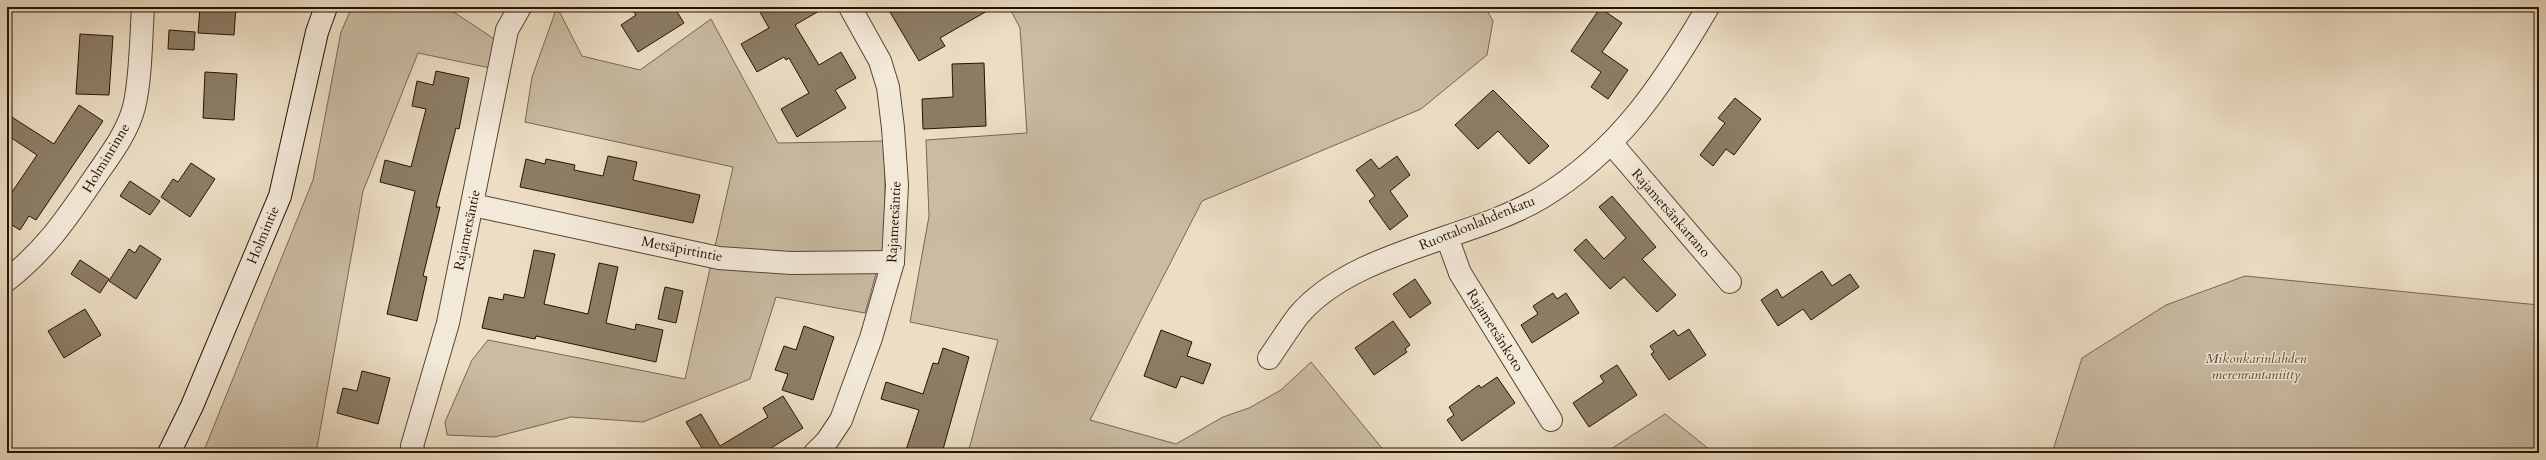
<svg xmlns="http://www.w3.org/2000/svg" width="2546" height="460" font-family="Cardo,serif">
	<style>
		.green { fill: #cabba3; stroke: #766852 }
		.building { fill: #8c7d66; stroke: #231401 }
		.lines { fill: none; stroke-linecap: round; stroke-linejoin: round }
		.street-casing { stroke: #554632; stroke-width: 24 }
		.secondary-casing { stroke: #231401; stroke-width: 24 }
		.street { stroke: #f3e9d9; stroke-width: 22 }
		.secondary { stroke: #f3e9d9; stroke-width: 22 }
		.labels { text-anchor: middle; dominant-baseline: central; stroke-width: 3; stroke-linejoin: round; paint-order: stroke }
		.street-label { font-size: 14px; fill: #231401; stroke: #f3e9d9 }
		.park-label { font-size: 14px; font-style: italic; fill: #5d4e3a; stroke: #f3e9d9 }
	</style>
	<rect width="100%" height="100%" fill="#ecddc4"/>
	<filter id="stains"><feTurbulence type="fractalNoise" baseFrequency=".005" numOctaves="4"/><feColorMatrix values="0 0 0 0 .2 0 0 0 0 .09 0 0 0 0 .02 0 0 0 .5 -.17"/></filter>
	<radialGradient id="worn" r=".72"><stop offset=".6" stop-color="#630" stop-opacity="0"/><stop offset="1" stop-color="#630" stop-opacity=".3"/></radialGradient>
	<!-- green -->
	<g class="green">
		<path d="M352 7H446L505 46 500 70 418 53 363 191 316 453H203L313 180 341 32Z"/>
		<path d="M557 7 582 56 640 70 711 19 778 143 885 141V242L865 313 776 297 750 379 643 422 571 417 495 437 447 435 445 422 472 360 488 340 685 379 733 167 525 122 532 77Z"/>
		<path d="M1009 7H1485L1493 21 1487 55 1421 109 1202 201 1090 420 1176 444 1223 417 1249 408 1281 390 1311 362 1386 453H968L998 340 910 322 929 216 926 140 1027 133 1020 28Z"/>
		<path d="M2245 276 2539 305V453H2052L2082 358 2166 305Z"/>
		<path d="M1665 414 1714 453H1590L1611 449Z"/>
	</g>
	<!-- building -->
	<g class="building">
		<path d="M200 7H236L234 35 198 33Z"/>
		<path d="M630 7H674L684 23 638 52 621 25 636 15Z"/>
		<path d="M757 7H826L795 25 819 65 841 52 856 78 835 90 846 108 797 137 781 109 809 93 789 58 786 60 784 57 757 72 741 44 769 28Z"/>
		<path d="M887 7H994L940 38 945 46 919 61Z"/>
		<path d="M1600 8 1622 23 1602 52 1628 70 1608 99 1591 87 1601 72 1571 51Z"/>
		<path d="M169 30 195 32 194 50 168 49Z"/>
		<path d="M80 34 113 36 109 95 76 94Z"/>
		<path d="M984 63 986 126 923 129 922 99 953 97 952 64Z"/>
		<path d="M436 71 469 78 459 129 456 128 436 207H440L423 276 427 277 417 321 387 314 415 191 380 182 385 160 411 167 426 109 412 106 417 81 433 85Z"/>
		<path d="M205 72 237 74 234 120 203 118Z"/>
		<path d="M1493 90 1549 146 1529 164 1498 131 1478 149 1455 125Z"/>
		<path d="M1735 98 1761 119 1734 155 1726 149 1713 166 1700 155 1725 123 1718 118Z"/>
		<path d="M79 105 103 121 36 220 29 216 20 230 7 222V208L12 200 8 198 37 155 7 135V114L54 144Z"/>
		<path d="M608 156 637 162 633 180 700 195 693 223 520 187 526 159 545 164 546 159 575 165 574 170 603 176Z"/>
		<path d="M1397 156 1410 175 1390 191 1408 216 1390 230 1369 201 1375 196 1356 170 1371 159 1379 169Z"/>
		<path d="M191 163 215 179 190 217 161 197 173 179 178 182Z"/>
		<path d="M130 181 160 201 150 215 120 196Z"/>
		<path d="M1612 196 1656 247 1642 259 1676 295 1657 312 1624 277 1610 289 1574 250 1586 239 1604 259 1626 238 1599 207Z"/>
		<path d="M140 245 161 259 136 299 109 281 129 249 135 253Z"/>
		<path d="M534 250 555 254 544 304 588 314 599 263 618 267 606 323 635 330 636 324 663 330 656 362 536 336 535 339 482 328 489 297 503 300 504 294 524 298Z"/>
		<path d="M80 260 109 279 100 293 71 274Z"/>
		<path d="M1822 271 1832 286 1850 274 1859 287 1811 320 1803 309 1778 326 1761 300 1777 289 1782 298Z"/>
		<path d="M1415 279 1431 303 1410 318 1393 294Z"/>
		<path d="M665 287 683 291 676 323 658 319Z"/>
		<path d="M1553 293 1557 299 1566 293 1579 313 1532 343 1521 325 1538 314 1533 306Z"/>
		<path d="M85 309 101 335 64 358 48 331Z"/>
		<path d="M1393 321 1410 345 1405 349 1407 352 1374 375 1355 348Z"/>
		<path d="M804 326 834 337 813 400 782 390 788 374 775 370 784 346 796 350Z"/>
		<path d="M1689 329 1706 355 1669 380 1651 354 1654 352 1650 346 1674 330 1678 336Z"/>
		<path d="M1161 330 1192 342 1187 356 1211 364 1203 384 1181 376 1176 388 1144 376Z"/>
		<path d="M943 348 969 357 942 453H905L919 410 881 399 886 382 923 394 933 363 938 364Z"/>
		<path d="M1617 365 1637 395 1589 427 1573 403 1604 382 1600 376Z"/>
		<path d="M362 371 390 378 378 424 337 413 343 388 357 391Z"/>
		<path d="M1497 377 1515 403 1462 441 1447 420 1454 415 1449 407 1479 385 1481 388Z"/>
		<path d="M783 396 803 428 763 453H705L686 422 701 414 720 446 768 417 763 408Z"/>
	</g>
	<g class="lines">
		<!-- street casing -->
		<g class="street-casing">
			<g id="street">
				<path d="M1612 144 1730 282"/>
				<path d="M473 205 719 258 791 263 893 262"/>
				<path d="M1447 237 1460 273 1551 420"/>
				<path d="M7 280C47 249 69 215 97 174 111 154 128 131 134 107 141 79 141 37 143 7"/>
				<path d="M1269 358C1279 344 1288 329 1298 316 1352 251 1470 240 1541 198 1619 151 1663 84 1708 7"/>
				<path d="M414 453 412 446 448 323 507 30 520 7"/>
				<path d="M815 453 827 441 841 420 871 338 893 262 897 185 893 128 888 87 880 61 850 7"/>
			</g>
		</g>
		<!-- secondary casing -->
		<g class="secondary-casing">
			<path id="secondary" d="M169 453 192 406 280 196 317 32 326 7"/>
		</g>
		<!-- street -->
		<use href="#street" class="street"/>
		<!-- secondary -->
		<use href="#secondary" class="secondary"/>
	</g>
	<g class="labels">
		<!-- street labels -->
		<g class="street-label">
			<text transform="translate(106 158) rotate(-59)">Holminrinne</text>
			<text transform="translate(1671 213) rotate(49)">Rajametsänkartano</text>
			<text transform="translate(894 222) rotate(-87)">Rajametsäntie</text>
			<text transform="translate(1477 223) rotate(-22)">Ruottalonlahdenkatu</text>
			<text transform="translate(467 230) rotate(-78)">Rajametsäntie</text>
			<text transform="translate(263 235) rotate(-67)">Holmintie</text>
			<text transform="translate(682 249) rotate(11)">Metsäpirtintie</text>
			<text transform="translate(1495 330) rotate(58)">Rajametsänkoto</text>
		</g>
		<!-- park labels -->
		<g class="park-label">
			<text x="2256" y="358">Mikonkarinlahden<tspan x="2256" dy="16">merenrantaniitty</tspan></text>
		</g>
	</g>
	<!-- margin -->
	<rect width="2546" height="460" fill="none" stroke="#ecddc4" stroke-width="24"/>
	<rect x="8" y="8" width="2530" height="444" fill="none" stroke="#231401" stroke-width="2"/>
	<rect x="12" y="12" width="2522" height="436" fill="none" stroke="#231401"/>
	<rect width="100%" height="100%" filter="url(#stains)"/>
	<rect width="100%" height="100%" fill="url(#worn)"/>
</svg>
